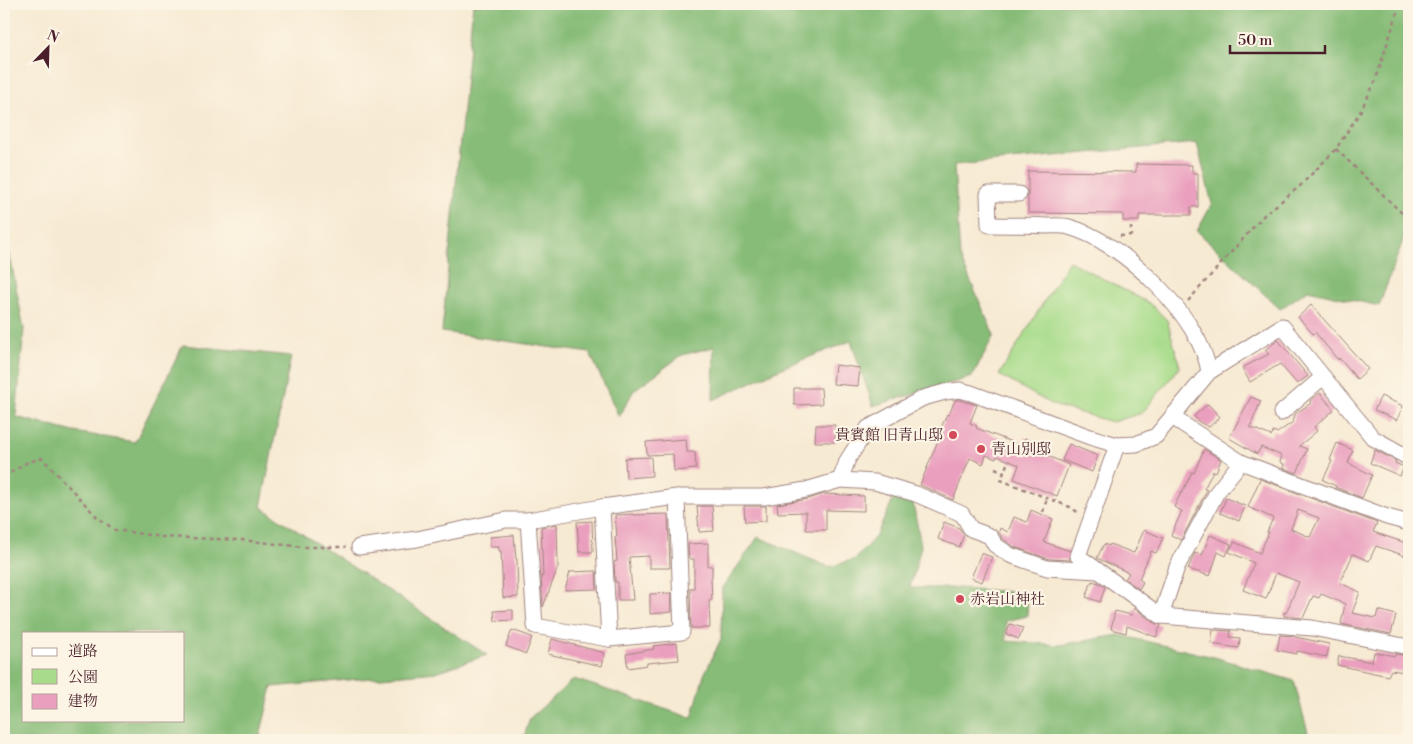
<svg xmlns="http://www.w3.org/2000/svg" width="1413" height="744" font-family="'Libre Bodoni','Noto Serif JP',serif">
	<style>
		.green { fill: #a8dc8b; stroke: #797e5b }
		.forest { fill: #86bc77; stroke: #686e51; fill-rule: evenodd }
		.building { fill: #ea9fbe; fill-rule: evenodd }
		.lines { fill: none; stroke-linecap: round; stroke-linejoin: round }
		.minor-casing { stroke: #a0847f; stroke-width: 17 }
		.path { stroke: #a0847f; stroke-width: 2.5; stroke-dasharray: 4 4; stroke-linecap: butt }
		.minor { stroke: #fff; stroke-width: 15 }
		.poi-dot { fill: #d1495b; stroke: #fcf5e5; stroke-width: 2 }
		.labels { text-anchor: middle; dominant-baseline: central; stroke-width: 4.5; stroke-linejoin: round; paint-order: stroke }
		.poi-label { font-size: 15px; fill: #4a1f2b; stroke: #fcf5e5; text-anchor: start }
	</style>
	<rect width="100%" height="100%" fill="#fcf5e5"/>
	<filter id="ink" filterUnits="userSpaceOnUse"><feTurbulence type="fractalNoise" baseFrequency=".02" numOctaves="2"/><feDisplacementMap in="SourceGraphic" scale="10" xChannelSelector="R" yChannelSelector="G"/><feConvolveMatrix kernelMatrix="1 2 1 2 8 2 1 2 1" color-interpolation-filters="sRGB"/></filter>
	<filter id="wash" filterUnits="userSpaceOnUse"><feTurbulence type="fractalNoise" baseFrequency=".0096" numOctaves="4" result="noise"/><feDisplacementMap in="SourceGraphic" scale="20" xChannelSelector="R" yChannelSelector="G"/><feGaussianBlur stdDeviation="1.12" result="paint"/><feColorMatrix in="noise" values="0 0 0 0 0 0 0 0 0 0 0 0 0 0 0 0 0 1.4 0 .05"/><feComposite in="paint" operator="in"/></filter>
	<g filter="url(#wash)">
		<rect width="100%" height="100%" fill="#f7ead3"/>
		<!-- green -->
		<path class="green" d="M1069 261 1149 303 1167 320 1180 367 1142 413 1112 422 1053 405 999 375Z"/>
		<!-- forest -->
		<g class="forest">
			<path d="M473 4H1404L1409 9V217L1402 243 1379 306 1308 290 1280 309 1197 231 1212 204 1197 143 954 165 960 257 994 335 972 377 873 406 851 341 784 367 713 400 714 347 682 355 634 390 619 417 590 353 442 332Z"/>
			<path d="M4 239 9 251 24 329 16 417 74 432 135 442 183 345 291 356 261 507 487 655 436 672 272 687 259 740H4ZM24 633H184V720H24Z"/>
			<path d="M912 497 921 546 910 588H960L1028 593 1027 616 1006 621V641L1059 645 1119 635 1218 658 1294 681 1310 740H523L530 718 574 679 692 718 704 675 721 639 722 589 758 537 829 567 855 559 876 536 894 498Z"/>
		</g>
		<g id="blocks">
			<!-- building -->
			<g class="building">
				<path d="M1136 164 1192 165V173H1198V207H1191V215H1139V221H1123V214L1028 213V171L1136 172Z"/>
				<path d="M1311 305 1368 369 1357 379 1339 358 1338 360 1315 332 1313 334 1298 317Z"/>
				<path d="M1278 340 1308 376 1297 384 1280 364 1250 382 1242 368 1269 354 1265 350Z"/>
				<path d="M835 365 860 368 858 386 833 384Z"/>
				<path d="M794 388H821L822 404 794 405Z"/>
				<path d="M1320 393 1334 410 1314 427 1317 431 1299 446 1307 449 1297 473 1283 468 1284 464 1280 462 1282 456 1261 447 1257 454 1229 438 1251 397 1261 401 1250 427 1271 436 1274 431 1277 433 1293 422 1295 414 1311 403 1310 401Z"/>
				<path d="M1381 396 1403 406 1397 420 1374 410Z"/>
				<path d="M955 400H959L977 405 970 423 977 426 976 428 1022 446 1025 438 1038 444 1036 451 1069 465 1057 496 1014 479 1019 465 997 456 996 459 986 455 983 464 970 458 953 500 920 485 939 438 937 437 947 414 949 415Z"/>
				<path d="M1208 404 1220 417 1209 427 1199 422 1194 416Z"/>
				<path d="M816 425H835V442H815Z"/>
				<path d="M686 439 687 452H695L696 469 674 471 673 454 647 455 646 442Z"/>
				<path d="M1337 443 1353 450 1348 463 1372 475 1362 498 1335 487 1336 486 1323 480 1332 461 1330 460Z"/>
				<path d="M1069 444 1098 456 1092 472 1062 460Z"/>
				<path d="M1204 449 1221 460 1216 472 1213 471 1204 489 1207 490 1181 540 1171 535 1182 511 1174 507 1181 493H1182L1192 472 1194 473Z"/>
				<path d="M1375 450 1396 461 1395 463 1404 467 1400 476 1370 463Z"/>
				<path d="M651 457 652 476 626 478 625 458Z"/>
				<path d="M1260 479 1377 523 1373 532 1409 544V557L1376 546 1369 561 1353 554 1340 583 1360 592 1352 613 1376 618 1378 610 1396 615 1391 634 1341 624 1345 604 1321 594 1319 598 1313 596 1303 618 1284 616V612L1286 613 1299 582 1276 573 1266 599 1243 590 1254 563 1229 552 1234 542 1260 553 1269 532H1267L1273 518 1248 507ZM1298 510 1319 518 1310 537 1291 529Z"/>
				<path d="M824 494 864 496V511L826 510V530H806V512L778 513 777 504 808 499Z"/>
				<path d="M1226 498 1245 506 1239 521 1220 513Z"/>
				<path d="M697 506H712L714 531 699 532Z"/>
				<path d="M744 506H766V521L745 522Z"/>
				<path d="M1031 510 1053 519 1044 542 1070 551V560L1049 559 1014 547 1002 538 999 532 1000 528 1008 532 1014 517 1027 522Z"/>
				<path d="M633 514V515L668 514 670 568H649V556L629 557 633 600H618V582H615L614 562 617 561 615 537H617L615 515Z"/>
				<path d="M592 521 593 552H579L577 522Z"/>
				<path d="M944 522 959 528 964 535 959 547 938 539Z"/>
				<path d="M557 524 558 567 543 607 541 576H543L541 527Z"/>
				<path d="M1144 530 1163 538 1156 553 1151 551 1139 579 1143 582 1139 589 1125 579 1129 573 1097 558 1104 544 1109 546 1110 544 1134 553Z"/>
				<path d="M514 535 516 559H517L518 597 503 598 501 551H499V547H490V537Z"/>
				<path d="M1210 535 1231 544 1226 556 1218 552 1210 576 1188 569 1195 553 1202 555Z"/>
				<path d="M708 543V566H712V577L711 578 712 600H709L710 628H691L690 588H694V559H689L688 544Z"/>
				<path d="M981 553 992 557 982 582 971 578Z"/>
				<path d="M596 571 597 589 565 590 570 572Z"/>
				<path d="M1092 581 1099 583 1105 587 1100 602 1086 597Z"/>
				<path d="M671 593 672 612 650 614V594Z"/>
				<path d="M1134 608 1156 624 1161 625 1156 637 1127 626 1126 633 1111 629 1115 611 1132 615Z"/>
				<path d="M513 610V620L495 621 494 611Z"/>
				<path d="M1010 624 1023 628 1019 639 1006 634Z"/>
				<path d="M512 630 532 637 526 654 506 646Z"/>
				<path d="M1213 630 1231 631 1230 637 1240 638 1239 648 1211 644Z"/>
				<path d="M1280 635 1295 636V637L1300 638 1329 644 1327 657 1297 651V654L1277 650Z"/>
				<path d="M552 639 605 653 602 666 548 654Z"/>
				<path d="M677 643 679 660 647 663V665L628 668 626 654 654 649 653 646Z"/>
				<path d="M1374 652 1395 656V654L1409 656V670L1406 669 1405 672 1391 670 1388 676 1337 665 1339 656 1372 662Z"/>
			</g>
		</g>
	</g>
	<g filter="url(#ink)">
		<use href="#blocks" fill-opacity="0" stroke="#a0847f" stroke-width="1"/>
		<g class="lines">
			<!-- minor casing -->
			<g class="minor-casing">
				<g id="minor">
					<path d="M1019 194H988L989 225C1008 225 1027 225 1046 226 1054 226 1062 225 1069 227 1122 241 1201 317 1209 372"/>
					<path d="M1281 413 1323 377"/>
					<path d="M1172 417 1241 462 1387 517 1409 523"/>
					<path d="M1117 445 1078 556 1161 616 1312 628 1409 647"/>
					<path d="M840 480 875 482 916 494 962 514 971 529 990 536 995 545 1010 555 1047 568 1098 571"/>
					<path d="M602 507 609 639"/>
					<path d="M528 520 535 626 609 639 682 632 677 497"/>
					<path d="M359 547 417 539 506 520H528L602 507 677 497H764L806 490 840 480 848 459 868 428 923 398 945 392 960 390 971 393 1090 437 1117 445 1136 444 1156 436 1209 372 1282 326 1373 438 1409 458"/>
					<path d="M1161 616 1177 567 1217 492 1241 462"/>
				</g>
			</g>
			<!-- path -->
			<g class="path">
				<path d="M1336 149 1409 220"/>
				<path d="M1120 236 1131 235V227"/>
				<path d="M1188 301 1264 215 1300 186 1336 149 1360 112 1375 82 1400 4"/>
				<path d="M1007 464 1001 480 1070 507 1079 513"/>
				<path d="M995 468 1004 472"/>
				<path d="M4 477 26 463 42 458 98 518 115 530 162 537 242 540 303 547H346"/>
				<path d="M1043 512 1047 498"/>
			</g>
			<!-- minor -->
			<use href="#minor" class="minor"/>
		</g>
	</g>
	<!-- markers -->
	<g class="poi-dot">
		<circle cx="953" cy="435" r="5"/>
		<circle cx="981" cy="449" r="5"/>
		<circle cx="960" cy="599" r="5"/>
	</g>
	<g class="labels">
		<!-- poi labels -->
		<g class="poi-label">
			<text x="943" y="435" text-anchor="end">貴賓館 旧青山邸</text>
			<text x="991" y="449">青山別邸</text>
			<text x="970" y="599">赤岩山神社</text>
		</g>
	</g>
	<!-- margin -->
	<rect width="1413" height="744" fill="none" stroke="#fcf5e5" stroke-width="20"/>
	<!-- legend -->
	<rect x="22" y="632" width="162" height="90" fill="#fcf5e5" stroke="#b59f9b"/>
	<rect x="32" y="648" width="25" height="8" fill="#ffffff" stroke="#b59f9b"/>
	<text x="68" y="656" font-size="15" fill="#4a1f2b">道路</text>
	<rect x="32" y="669" width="25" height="15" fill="#a8dc8b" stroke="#b59f9b"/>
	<text x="68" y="682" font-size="15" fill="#4a1f2b">公園</text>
	<rect x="32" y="694" width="25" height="15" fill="#ea9fbe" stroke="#b59f9b"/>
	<text x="68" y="706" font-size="15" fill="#4a1f2b">建物</text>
	<!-- north arrow -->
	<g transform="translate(48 48) rotate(23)" stroke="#fcf5e5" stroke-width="4" paint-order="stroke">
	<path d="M0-4L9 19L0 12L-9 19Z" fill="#4a1f2b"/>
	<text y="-8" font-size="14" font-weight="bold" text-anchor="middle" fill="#4a1f2b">N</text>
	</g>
	<!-- scale -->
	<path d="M1230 45v8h95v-8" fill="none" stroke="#4a1f2b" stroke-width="2.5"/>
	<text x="1238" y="45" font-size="15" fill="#4a1f2b" stroke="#fcf5e5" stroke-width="4" paint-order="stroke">50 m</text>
</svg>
